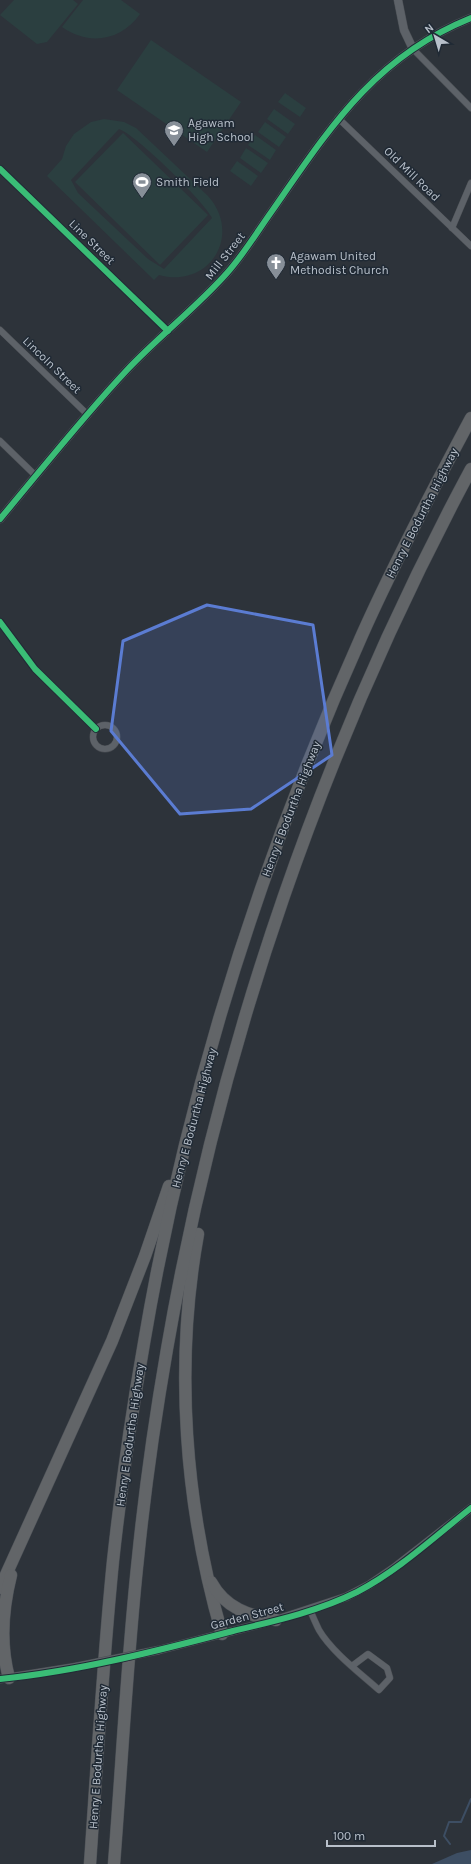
<svg xmlns="http://www.w3.org/2000/svg" width="471" height="1864" font-family="Karla,sans-serif">
	<style>
		.green { fill: #2b3f40; fill-rule: evenodd }
		.water { fill: #3d4e63 }
		.lines { fill: none; stroke-linecap: round; stroke-linejoin: round }
		.stream { stroke: #3d4e63; stroke-width: 2 }
		.minor-casing { stroke: #4b4f54; stroke-width: 7 }
		.tertiary-casing { stroke: #4b4f54; stroke-width: 9 }
		.motorway-casing { stroke: #4a4f55; stroke-width: 13 }
		.minor { stroke: #5d6268; stroke-width: 6 }
		.tertiary { stroke: #5d6268; stroke-width: 8 }
		.motorway { stroke: #626568; stroke-width: 12 }
		.tertiary-bridge-casing { stroke: #4b4f54; stroke-width: 9; stroke-linecap: butt }
		.tertiary-bridge { stroke: #5d6268; stroke-width: 8 }
		.cycleway-casing { stroke: #202a35; stroke-width: 8 }
		.cycleway { stroke: #3abd76; stroke-width: 6 }
		.marked { fill: #5b7cd2; fill-opacity: 0.2; stroke: #5b7cd2; stroke-width: 3; stroke-linejoin: round }
		.labels { text-anchor: middle; dominant-baseline: central; stroke-width: 3; stroke-linejoin: round; paint-order: stroke }
		.poi-label { font-size: 12px; fill: #b8c0ca; stroke: #202a35; text-anchor: start }
		.street-label { font-size: 12px; fill: #b8c0ca; stroke: #202a35 }
	</style>
	<rect width="100%" height="100%" fill="#2d333a"/>
	<!-- green -->
	<g class="green">
		<path d="M14 0H73L78 4 47 42 37 44 0 15Z"/>
		<path d="M83 0H121L140 14C121 41 89 46 62 27Z"/>
		<path d="M151 40 241 102 207 152 117 90Z"/>
		<path d="M285 93 306 108 300 117 278 102Z"/>
		<path d="M274 109 295 124 288 134 267 119Z"/>
		<path d="M104 119 124 122 136 128 208 196C243 235 209 289 159 275L154 280 47 176 62 159 66 146 74 134 91 122ZM119 129C135 134 205 202 212 218L164 269 148 259 78 193 71 180Z"/>
		<path d="M265 122 286 137 279 147 258 132Z"/>
		<path d="M123 133 208 215 160 265 75 182Z"/>
		<path d="M255 135 276 150 270 160 248 145Z"/>
		<path d="M246 148 268 163 261 173 240 158Z"/>
		<path d="M237 161 258 176 251 186 230 171Z"/>
	</g>
	<!-- water -->
	<path class="water" d="M471 1850V1864H432L457 1853Z"/>
	<g class="lines">
		<!-- stream -->
		<path class="stream" d="M450 1844 444 1836 449 1822H461L471 1799"/>
		<!-- minor casing -->
		<g class="minor-casing">
			<g id="minor">
				<path d="M413 49 471 108"/>
				<path d="M338 118 471 246"/>
				<path d="M0 169 168 331"/>
				<path d="M452 228 471 183"/>
				<path d="M0 330 88 415"/>
				<path d="M0 441 36 476"/>
				<path d="M0 622 35 669 96 729"/>
				<circle cx="105" cy="737" r="12"/>
				<path d="M310 1610C313 1617 316 1624 319 1630 332 1652 360 1673 379 1690L390 1678 387 1668 368 1654 352 1666"/>
			</g>
		</g>
		<!-- tertiary casing -->
		<g class="tertiary-casing">
			<g id="tertiary">
				<path d="M398 0 404 30 413 49"/>
				<path d="M0 519C42 469 82 418 127 370 159 336 196 308 227 273 244 254 257 232 272 211 329 129 374 57 471 18"/>
				<path d="M159 1650 276 1620 346 1597 369 1585 394 1568 471 1508"/>
				<path d="M0 1679 76 1667"/>
			</g>
		</g>
		<!-- motorway casing -->
		<g class="motorway-casing">
			<g id="motorway">
				<path d="M198 1234C174 1366 185 1506 222 1634"/>
				<path d="M211 1582C225 1608 249 1616 276 1620"/>
				<path d="M0 1588 112 1341 145 1256 169 1186"/>
				<path d="M9 1678C0 1645 3 1607 11 1575"/>
				<path d="M90 1864C97 1763 103 1662 113 1561 121 1488 131 1416 144 1343 185 1100 261 860 362 635 395 561 433 489 471 418"/>
				<path d="M114 1864C122 1762 127 1660 138 1558 145 1488 155 1418 167 1349 220 1042 324 743 471 469"/>
			</g>
		</g>
		<!-- minor -->
		<use href="#minor" class="minor"/>
		<!-- tertiary -->
		<use href="#tertiary" class="tertiary"/>
		<!-- motorway -->
		<use href="#motorway" class="motorway"/>
		<!-- tertiary-bridge casing -->
		<g class="tertiary-bridge-casing">
			<path id="tertiary-bridge" d="M76 1667 159 1650"/>
		</g>
		<!-- tertiary-bridge -->
		<use href="#tertiary-bridge" class="tertiary-bridge"/>
		<!-- cycleway casing -->
		<g class="cycleway-casing">
			<g id="cycleway">
				<path d="M0 169 168 331"/>
				<path d="M0 519C42 469 82 418 127 370 159 336 196 308 227 273 244 254 257 232 272 211 329 129 374 57 471 18"/>
				<path d="M0 622 35 669 96 729"/>
				<path d="M0 1679C79 1671 157 1651 233 1631 275 1621 319 1611 357 1592 399 1570 434 1537 471 1508"/>
			</g>
		</g>
		<!-- cycleway -->
		<use href="#cycleway" class="cycleway"/>
	</g>
	<!-- marked area -->
	<path class="marked" d="M207 605 313 625 332 755 251 809 180 814 111 731 123 641Z"/>
	<!-- icons -->
	<defs>
		<g id="school-pin" transform="scale(1)"><path d="M0 17L-7.5 6A9.5 9.5 0 1 1 7.5 6Z" fill="#878f98" stroke="#202a35"/><path d="M0-5L7-2L0 1L-7-2ZM-4 1L0 2.5L4 1V4Q0 6-4 4Z" fill="#fff"/></g>
		<g id="stadium-pin" transform="scale(1)"><path d="M0 17L-7.5 6A9.5 9.5 0 1 1 7.5 6Z" fill="#878f98" stroke="#202a35"/><path d="M0-5a6.5 5 0 1 0 0 10a6.5 5 0 1 0 0-10ZM-3.5-1.8h7v3.6h-7Z" fill="#fff"/></g>
		<g id="church-pin" transform="scale(1)"><path d="M0 17L-7.5 6A9.5 9.5 0 1 1 7.5 6Z" fill="#878f98" stroke="#202a35"/><path d="M-1.2-6h2.4v3.5h3.3v2.4h-3.3V6h-2.4V-.1h-3.3v-2.4h3.3Z" fill="#fff"/></g>
	</defs>
	<g fill-rule="evenodd">
		<use href="#school-pin" x="174" y="130"/>
		<use href="#stadium-pin" x="142" y="182"/>
		<use href="#church-pin" x="276" y="263"/>
	</g>
	<g class="labels">
		<!-- poi labels -->
		<g class="poi-label">
			<text x="188" y="123">Agawam<tspan x="188" dy="14">High School</tspan></text>
			<text x="156" y="182">Smith Field</text>
			<text x="290" y="256">Agawam United<tspan x="290" dy="14">Methodist Church</tspan></text>
		</g>
		<!-- street labels -->
		<g class="street-label">
			<text transform="translate(412 174) rotate(44)">Old Mill Road</text>
			<text transform="translate(92 242) rotate(44)">Line Street</text>
			<text transform="translate(225 256) rotate(-52)">Mill Street</text>
			<text transform="translate(52 365) rotate(44)">Lincoln Street</text>
			<text transform="translate(422 513) rotate(-63)">Henry E Bodurtha Highway</text>
			<text transform="translate(291 809) rotate(-69)">Henry E Bodurtha Highway</text>
			<text transform="translate(194 1118) rotate(-75)">Henry E Bodurtha Highway</text>
			<text transform="translate(130 1435) rotate(-82)">Henry E Bodurtha Highway</text>
			<text transform="translate(247 1616) rotate(-15)">Garden Street</text>
			<text transform="translate(98 1757) rotate(-86)">Henry E Bodurtha Highway</text>
		</g>
	</g>
	<!-- north arrow -->
	<g transform="translate(435 36) rotate(322)" stroke="#202a35" stroke-width="3" paint-order="stroke">
	<path d="M0-3L7 15L0 10L-7 15Z" fill="#b8c0ca"/>
	<text y="-6" font-size="11" font-weight="bold" text-anchor="middle" fill="#b8c0ca">N</text>
	</g>
	<!-- scale -->
	<path d="M327 1840v6h108v-6" fill="none" stroke="#b8c0ca" stroke-width="2"/>
	<text x="333" y="1840" font-size="12" fill="#b8c0ca" stroke="#202a35" stroke-width="3" paint-order="stroke">100 m</text>
</svg>
